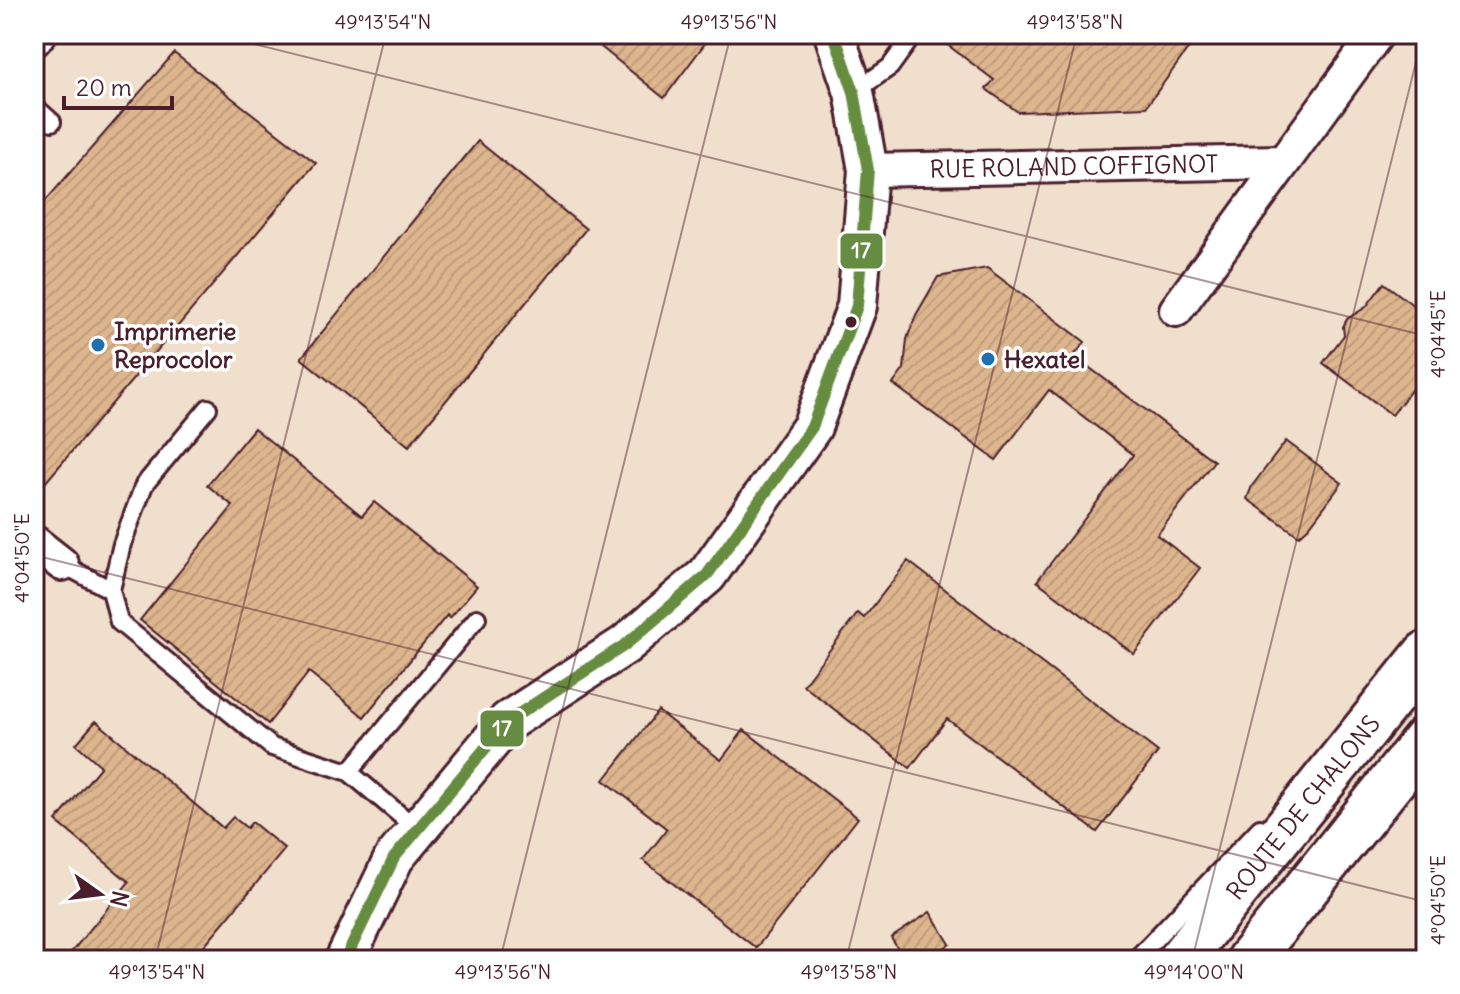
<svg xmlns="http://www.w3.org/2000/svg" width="1460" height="994" font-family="Delius,sans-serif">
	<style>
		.built { fill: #f0dfcd }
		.building { fill: url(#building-hatch); stroke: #4a1f2b; stroke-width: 2 }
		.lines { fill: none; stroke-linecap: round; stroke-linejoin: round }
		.service-casing { stroke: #4a1f2b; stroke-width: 22 }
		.minor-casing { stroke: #4a1f2b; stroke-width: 38 }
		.tertiary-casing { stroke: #4a1f2b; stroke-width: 44 }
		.primary-casing { stroke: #4a1f2b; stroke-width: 50 }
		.service { stroke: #fff; stroke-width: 16 }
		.minor { stroke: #fff; stroke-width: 32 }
		.tertiary { stroke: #fff; stroke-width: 38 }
		.primary { stroke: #fff; stroke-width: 44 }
		.bus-1-casing { stroke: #fff; stroke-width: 18 }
		.bus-1 { stroke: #668c41; stroke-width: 12 }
		.ticks { fill: none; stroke: #4a1f2b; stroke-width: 2; stroke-opacity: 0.45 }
		.bus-dot { fill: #4a1f2b; stroke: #fff; stroke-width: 3 }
		.poi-dot { fill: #1f6fb2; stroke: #fff; stroke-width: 3 }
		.labels { text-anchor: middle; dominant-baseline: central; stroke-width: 7; stroke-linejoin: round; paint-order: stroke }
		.street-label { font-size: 24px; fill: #4a1f2b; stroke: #fff }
		.poi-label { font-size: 24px; font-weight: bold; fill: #4a1f2b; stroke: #fff; text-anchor: start }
		.line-badge { stroke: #fff; stroke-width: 3 }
		.badge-label { font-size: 22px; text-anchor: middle; font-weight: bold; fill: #fff }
		.neatline { fill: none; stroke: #4a1f2b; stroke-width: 3 }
		.ticks-label { font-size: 20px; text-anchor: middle; fill: #4a1f2b }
	</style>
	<defs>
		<pattern id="building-hatch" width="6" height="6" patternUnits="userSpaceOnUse" patternTransform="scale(2)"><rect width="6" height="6" fill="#ddb68e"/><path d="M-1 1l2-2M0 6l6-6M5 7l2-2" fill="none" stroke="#bf9c7b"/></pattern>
	</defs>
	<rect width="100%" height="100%" fill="#f8f0e8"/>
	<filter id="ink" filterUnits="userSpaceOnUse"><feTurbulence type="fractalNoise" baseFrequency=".0125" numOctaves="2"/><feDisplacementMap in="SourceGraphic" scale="16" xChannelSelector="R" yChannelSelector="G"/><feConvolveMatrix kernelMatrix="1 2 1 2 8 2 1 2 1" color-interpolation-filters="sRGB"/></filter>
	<g filter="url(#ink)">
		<!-- built -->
		<rect class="built" x="34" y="34" width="1392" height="926"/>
		<!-- building -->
		<g class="building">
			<path d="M585 34H712L664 98Z"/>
			<path d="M933 34H1199L1146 107 1018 112 986 89 994 80Z"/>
			<path d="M174 53 316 163 34 496V214Z"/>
			<path d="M478 141 586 229 409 446 301 358Z"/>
			<path d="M987 268 1085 342 1074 356 1214 461 1157 535 1200 568 1134 654 1037 581 1133 455 1049 390 996 460 893 384 904 369 907 339 916 315 938 277Z"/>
			<path d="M1384 283 1426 315V371L1392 415 1323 363 1344 335 1343 327 1347 319 1366 307Z"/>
			<path d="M254 428 362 516 374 502 477 586 450 618 447 615 364 717 309 672 268 724 140 620 233 506 207 485Z"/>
			<path d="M1286 441 1342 483 1309 527 1299 536 1247 499 1252 486Z"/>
			<path d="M908 561 1158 752 1097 832 947 719 910 768 803 685 858 613 864 618Z"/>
			<path d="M658 711 721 760 744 730 858 818 756 948 643 860 667 829 604 780Z"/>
			<path d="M96 721 223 828 233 817 247 828 252 822 285 849 192 960H65L129 882 56 821 101 766 76 744Z"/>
			<path d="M930 912 950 944 926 960H905L891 938Z"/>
		</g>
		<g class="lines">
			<!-- service casing -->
			<g class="service-casing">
				<g id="service">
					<path d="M854 92 890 67 914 34"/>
					<path d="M34 106 52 122"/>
					<path d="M208 408 144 485 122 544 111 590 119 622 272 747 349 772 418 830"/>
					<path d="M62 564 111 590"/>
					<path d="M349 772 477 618"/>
					<path d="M1135 960 1260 828"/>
				</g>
			</g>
			<!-- minor casing -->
			<g class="minor-casing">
				<g id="minor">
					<path d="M34 40 39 34"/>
					<path id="s1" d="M868 170 1282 162"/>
					<path d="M1176 310 1377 34"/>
					<path d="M34 542 62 564"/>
				</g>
			</g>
			<!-- tertiary casing -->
			<g class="tertiary-casing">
				<path id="tertiary" d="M345 960 394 858 508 721 625 645 707 575 812 427 857 306 868 170 854 92 834 34"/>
			</g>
			<!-- primary casing -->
			<g class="primary-casing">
				<g id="primary">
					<path id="s2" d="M1180 960 1426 654"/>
					<path d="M1249 960 1426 739"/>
				</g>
			</g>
			<!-- service -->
			<use href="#service" class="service"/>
			<!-- minor -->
			<use href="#minor" class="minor"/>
			<!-- tertiary -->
			<use href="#tertiary" class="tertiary"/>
			<!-- primary -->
			<use href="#primary" class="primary"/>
			<!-- bus-1 casing -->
			<g class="bus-1-casing">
				<path id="bus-1" d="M345 960 394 858 508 721 625 645 707 575 812 427 857 306 868 170 854 92 834 34"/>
			</g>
			<!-- bus-1 -->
			<use href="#bus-1" class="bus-1"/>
		</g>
	</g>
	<!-- ticks -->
	<path class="ticks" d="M214 34 1426 336M34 57 40 34M34 555 1426 902M155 960 386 34M500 960 731 34M846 960 1077 34M1192 960 1423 34"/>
	<!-- markers -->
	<circle class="bus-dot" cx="851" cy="322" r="7"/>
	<g class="poi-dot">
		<circle cx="98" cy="345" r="8"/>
		<circle cx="988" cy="359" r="8"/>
	</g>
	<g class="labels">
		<!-- street labels -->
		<g class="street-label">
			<text stroke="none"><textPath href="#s1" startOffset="206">RUE ROLAND COFFIGNOT</textPath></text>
			<text stroke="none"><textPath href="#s2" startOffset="196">ROUTE DE CHALONS</textPath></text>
		</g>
		<!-- poi labels -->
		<g class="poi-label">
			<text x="114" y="331">Imprimerie<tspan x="114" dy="28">Reprocolor</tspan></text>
			<text x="1004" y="359">Hexatel</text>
		</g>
	</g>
	<g class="line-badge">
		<rect x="839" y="232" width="45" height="38" rx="8" fill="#668c41"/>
		<rect x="479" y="709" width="46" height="39" rx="8" fill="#668c41"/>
	</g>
	<g class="badge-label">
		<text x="861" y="258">17</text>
		<text x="502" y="736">17</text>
	</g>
	<!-- margin -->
	<rect width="1460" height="994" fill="none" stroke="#fff" stroke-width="88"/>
	<!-- north arrow -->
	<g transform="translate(100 894) rotate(104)" stroke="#ffffff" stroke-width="6" paint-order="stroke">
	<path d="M0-6L14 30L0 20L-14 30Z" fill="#4a1f2b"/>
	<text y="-12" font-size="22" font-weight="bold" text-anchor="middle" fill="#4a1f2b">N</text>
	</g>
	<!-- scale -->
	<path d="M64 96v12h108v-12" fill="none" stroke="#4a1f2b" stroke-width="4"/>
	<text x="76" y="96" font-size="24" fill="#4a1f2b" stroke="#ffffff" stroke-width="6" paint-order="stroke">20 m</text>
	<rect x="44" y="44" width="1372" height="906" class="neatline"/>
	<g class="ticks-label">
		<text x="383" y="29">49°13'54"N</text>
		<text x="729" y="29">49°13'56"N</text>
		<text x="1075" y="29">49°13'58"N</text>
		<text transform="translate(1438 334) rotate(-90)" y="7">4°04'45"E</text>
		<text transform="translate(22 558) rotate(-90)" y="7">4°04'50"E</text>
		<text transform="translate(1438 900) rotate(-90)" y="7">4°04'50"E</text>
		<text x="157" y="979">49°13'54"N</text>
		<text x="503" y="979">49°13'56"N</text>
		<text x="849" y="979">49°13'58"N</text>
		<text x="1194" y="979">49°14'00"N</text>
	</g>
</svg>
